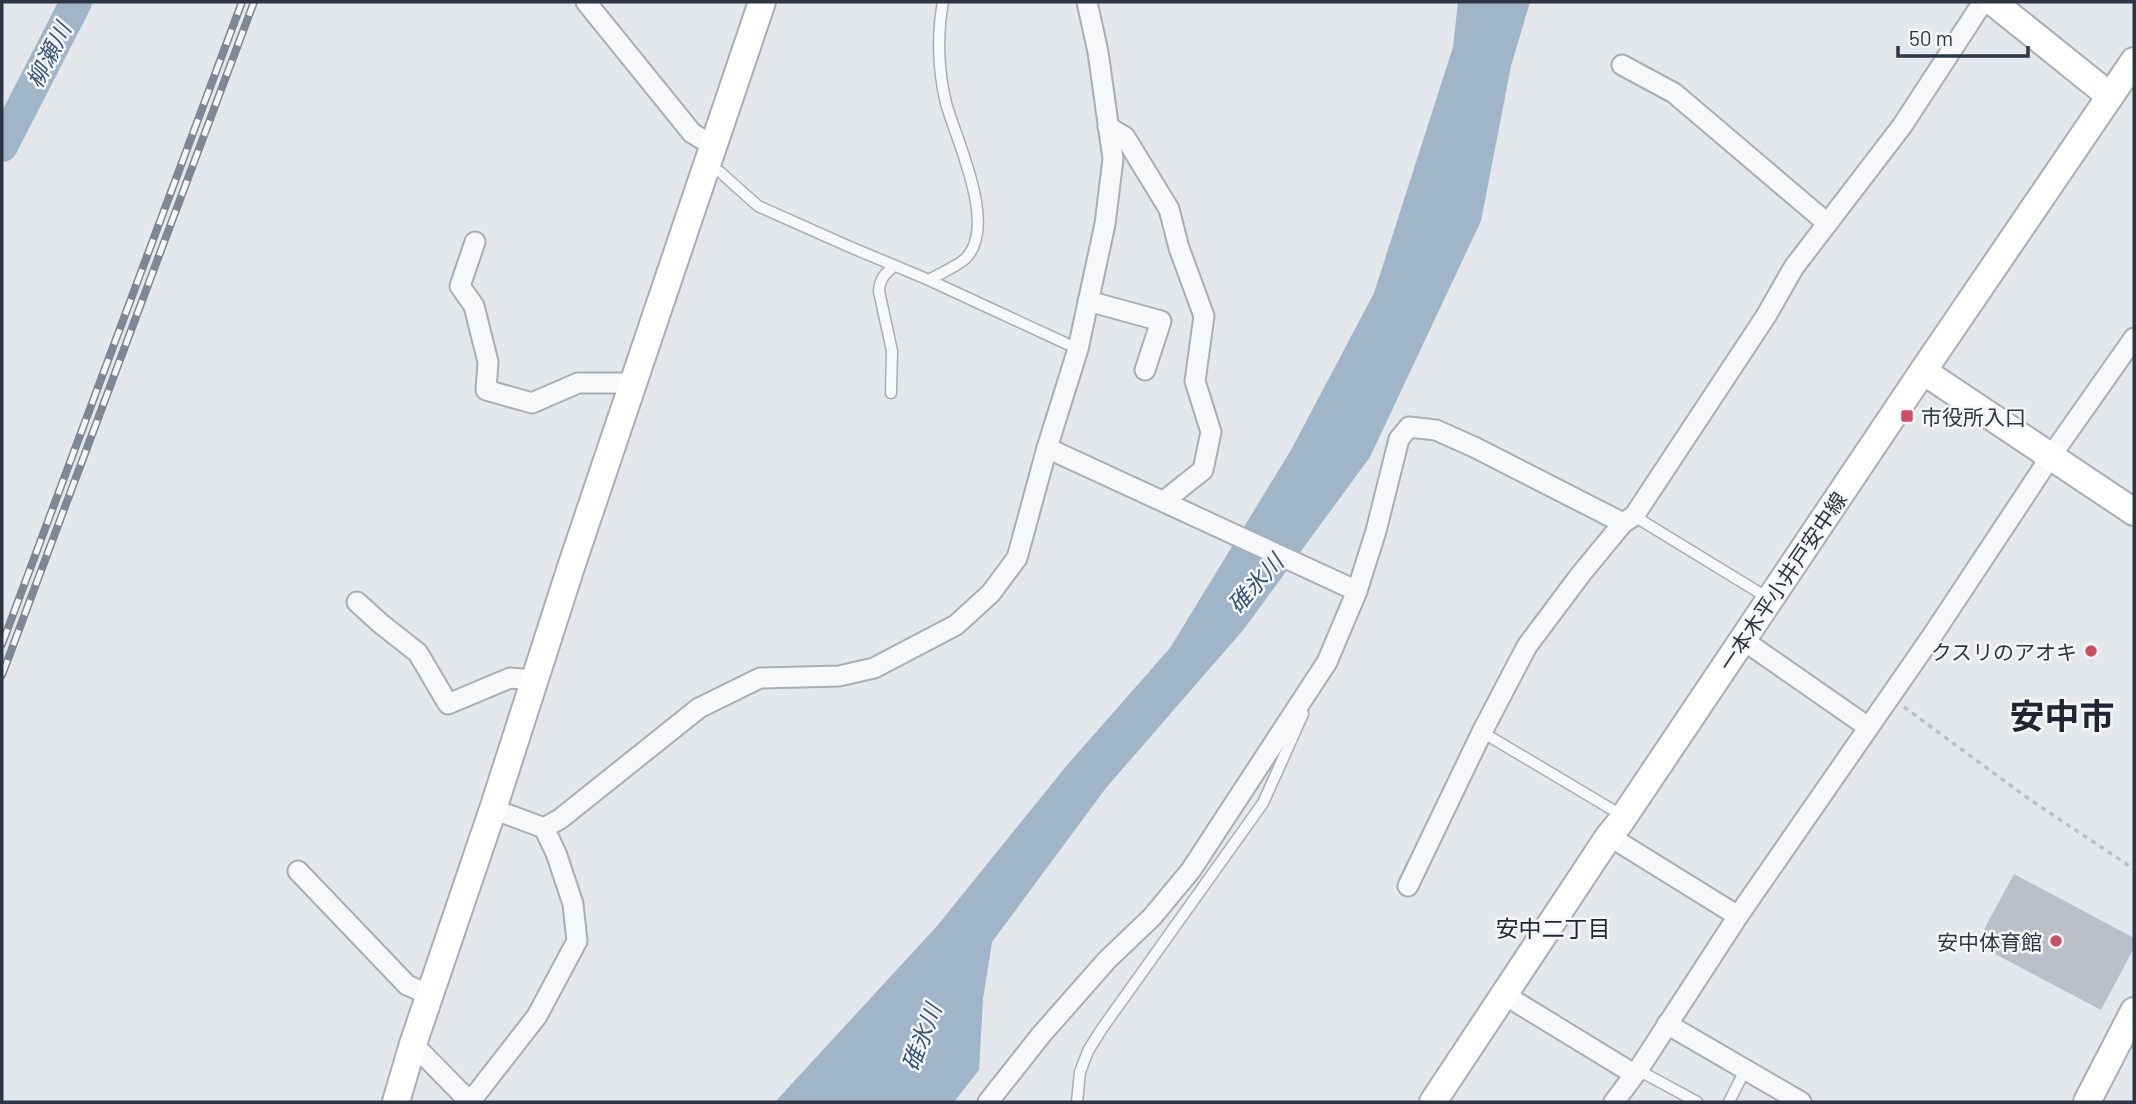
<svg xmlns="http://www.w3.org/2000/svg" width="2136" height="1104" font-family="Barlow,'Noto Sans JP',sans-serif">
	<style>
		.water { fill: #a1b5c9 }
		.lines { fill: none; stroke-linecap: round; stroke-linejoin: round }
		.river { stroke: #a1b5c9; stroke-width: 32 }
		.building { fill: #bbc0c8 }
		.lane-casing { stroke: #a9aeb5; stroke-width: 13 }
		.street-casing { stroke: #a9aeb5; stroke-width: 23 }
		.secondary-casing { stroke: #a9aeb5; stroke-width: 30 }
		.path { stroke: #bdc1c6; stroke-width: 3.5; stroke-dasharray: 5 5; stroke-linecap: butt }
		.lane { stroke: #f6f8f9; stroke-width: 10 }
		.street { stroke: #f6f8f9; stroke-width: 19 }
		.secondary { stroke: #fff; stroke-width: 26 }
		.rail-casing { stroke: #7e8794; stroke-width: 8 }
		.rail { stroke: #f4f6f8; stroke-width: 5; stroke-dasharray: 16; stroke-linecap: butt }
		.poi-dot { fill: #c85165; stroke: #f4f6f8; stroke-width: 2.5 }
		.labels { text-anchor: middle; dominant-baseline: central; stroke-width: 5; stroke-linejoin: round; paint-order: stroke }
		.poi-label { font-size: 21px; fill: #2c3543; stroke: #f4f6f8; text-anchor: end }
		.street-label { font-size: 21px; fill: #2c3543; stroke: #f4f6f8 }
		.water-label { font-size: 23px; font-style: italic; fill: #385475; stroke: #f4f6f8 }
		.neighbourhood-label { font-size: 23px; fill: #1e2634; stroke: #f4f6f8 }
		.town-label { font-size: 35px; font-weight: bold; fill: #1e2634; stroke: #f4f6f8 }
	</style>
	<rect width="100%" height="100%" fill="#e4e7eb"/>
	<!-- water -->
	<path class="water" d="M1458 2H1530L1511 66 1481 221 1370 457 1244 629 1106 788 992 942 983 999 979 1070 954 1102H775L937 926 1068 764 1170 648 1291 450 1374 293 1453 47Z"/>
	<g class="lines">
		<!-- river -->
		<path class="river" d="M2 146 76 2"/>
	</g>
	<!-- building -->
	<path class="building" d="M2014 874 2134 938V948L2101 1010 1976 944Z"/>
	<g class="lines">
		<!-- lane casing -->
		<g class="lane-casing">
			<g id="lane">
				<path d="M709 169 720 172 758 206 850 247 929 280 1078 349"/>
				<path d="M929 280C939 274 958 266 966 258 998 225 956 140 946 103 938 71 937 34 943 2"/>
				<path d="M891 393 892 351 879 291C880 278 885 274 894 266"/>
				<path d="M1634 516 1768 598"/>
				<path d="M1482 732 1623 816"/>
				<path d="M1638 1070 1697 1102"/>
				<path d="M1077 1102 1080 1072 1088 1051 1101 1030 1263 803 1303 714 1301 710"/>
				<path d="M1729 1102 1745 1070"/>
			</g>
		</g>
		<!-- street casing -->
		<g class="street-casing">
			<g id="street">
				<path d="M586 2 692 133 713 146"/>
				<path d="M1622 65 1674 93 1827 223"/>
				<path d="M1108 127 1125 137 1169 209 1179 248 1204 316 1195 381 1211 432 1203 470 1164 501"/>
				<path d="M475 242 460 286 474 306 488 362 486 390 532 403 578 383H633"/>
				<path d="M1088 301 1161 321 1145 370"/>
				<path d="M1047 448 1357 591"/>
				<path d="M357 602 380 623 418 653 448 704 510 678 534 680"/>
				<path d="M1743 640 1868 727"/>
				<path d="M544 828 560 819 699 708 760 678 839 676 874 668 956 625 991 593 1017 558 1047 448 1078 349 1105 224 1113 159 1098 52 1087 2"/>
				<path d="M1609 836 1738 916"/>
				<path d="M298 871 407 985 430 995"/>
				<path d="M1408 886 1482 732 1527 646 1581 574 1623 523 1634 516 1766 316 1794 267 1902 126 1983 2"/>
				<path d="M1503 994 1634 1074"/>
				<path d="M1667 1024 1801 1102"/>
				<path d="M413 1044 470 1102 537 1016 577 941 573 904 556 853 544 828 493 809"/>
				<path d="M988 1102 1041 1035 1107 960 1152 917 1191 870 1327 662 1357 591 1376 531 1399 439 1409 427 1436 430 1474 447 1623 523"/>
				<path d="M1614 1102 1638 1070 1738 916 1932 636 2051 456 2134 338"/>
			</g>
		</g>
		<!-- secondary casing -->
		<g class="secondary-casing">
			<g id="secondary">
				<path d="M1993 2 2110 96"/>
				<path d="M1923 371 2134 512"/>
				<path d="M396 1102 413 1044 493 809 572 564 762 2"/>
				<path d="M1433 1102 1609 836 1619 824 1923 371 2134 61"/>
				<path d="M2087 1102 2134 1011"/>
			</g>
		</g>
		<!-- path -->
		<path class="path" d="M1904 707 2029 799 2134 869"/>
		<!-- lane -->
		<use href="#lane" class="lane"/>
		<!-- street -->
		<use href="#street" class="street"/>
		<!-- secondary -->
		<use href="#secondary" class="secondary"/>
		<!-- rail casing -->
		<g class="rail-casing">
			<g id="rail">
				<path d="M2 644 242 2"/>
				<path d="M2 675 254 2"/>
			</g>
		</g>
		<!-- rail -->
		<use href="#rail" class="rail"/>
	</g>
	<!-- markers -->
	<g class="poi-dot">
		<rect x="1900" y="409" width="14" height="14" rx="3.5"/>
		<circle cx="2091" cy="651" r="7"/>
		<circle cx="2056" cy="941" r="7"/>
	</g>
	<g class="labels">
		<!-- poi labels -->
		<g class="poi-label">
			<text x="1921" y="416" text-anchor="start">市役所入口</text>
			<text x="2077" y="651">クスリのアオキ</text>
			<text x="2042" y="941">安中体育館</text>
		</g>
		<!-- street labels -->
		<g class="street-label">
			<text transform="translate(1782 581) rotate(-56)">一本木平小井戸安中線</text>
		</g>
		<!-- water labels -->
		<g class="water-label">
			<text transform="translate(48 55) rotate(-63)">柳瀬川</text>
			<text transform="translate(1255 583) rotate(-48)">碓氷川</text>
			<text transform="translate(921 1037) rotate(-69)">碓氷川</text>
		</g>
		<!-- neighbourhood labels -->
		<g class="neighbourhood-label">
			<text x="1553" y="928">安中二丁目</text>
		</g>
		<!-- town labels -->
		<g class="town-label">
			<text x="2062" y="715">安中市</text>
		</g>
	</g>
	<!-- border -->
	<rect width="2136" height="1104" fill="none" stroke="#2c3543" stroke-width="7"/>
	<!-- scale -->
	<path d="M1898 46v10h130v-10" fill="none" stroke="#2c3543" stroke-width="3.5"/>
	<text x="1909" y="46" font-size="21" fill="#2c3543" stroke="#f4f6f8" stroke-width="5" paint-order="stroke">50 m</text>
</svg>
